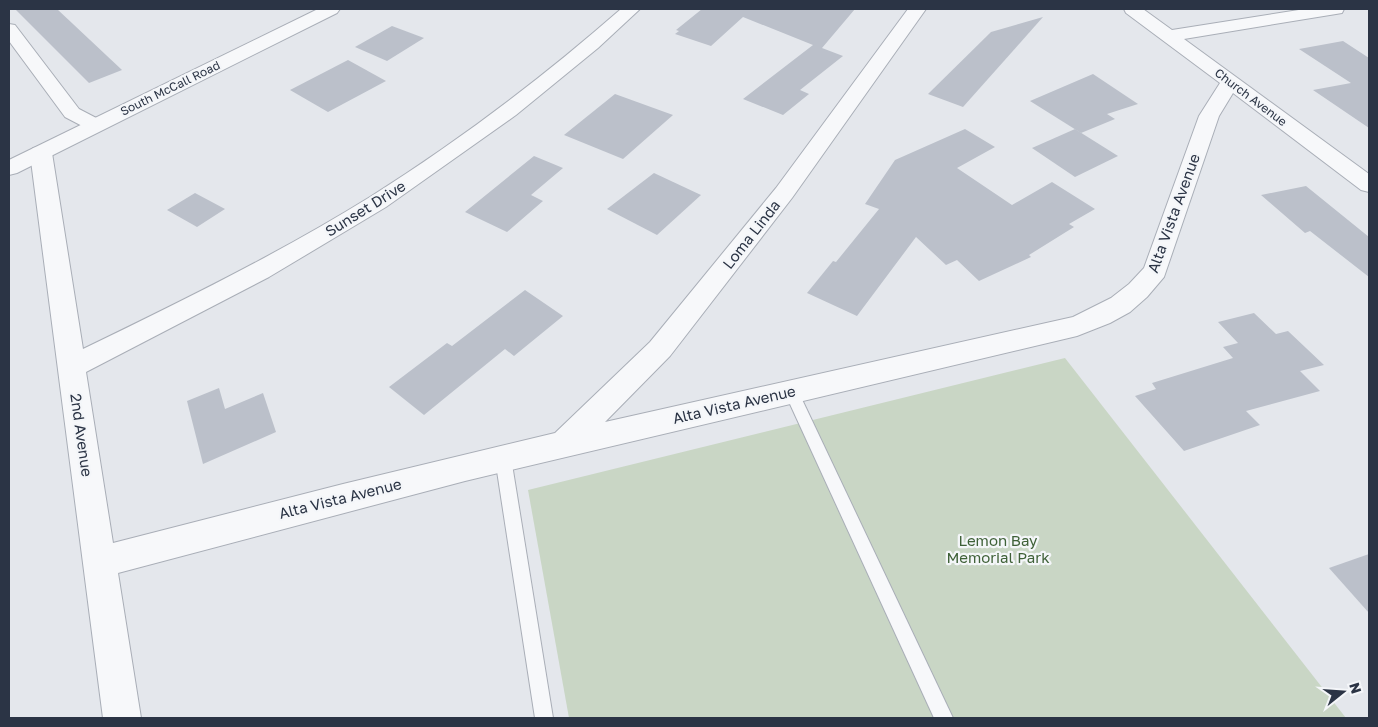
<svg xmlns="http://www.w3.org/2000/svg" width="1378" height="727" font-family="'Golos Text',sans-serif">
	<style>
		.green { fill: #c9d6c5 }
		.building { fill: #bbc0ca }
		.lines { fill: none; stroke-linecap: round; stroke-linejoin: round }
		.service-casing { stroke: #a9aeb7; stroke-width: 2 }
		.minor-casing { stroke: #a9aeb7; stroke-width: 2 }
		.tertiary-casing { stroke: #a9aeb7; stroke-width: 2 }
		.service { fill: #f7f8fa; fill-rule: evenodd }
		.minor { fill: #f7f8fa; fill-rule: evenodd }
		.tertiary { fill: #f7f8fa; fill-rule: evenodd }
		.labels { text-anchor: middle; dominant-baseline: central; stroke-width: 4.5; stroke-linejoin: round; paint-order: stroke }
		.far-street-label { font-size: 12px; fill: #2b3445; stroke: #f4f6f9 }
		.street-label { font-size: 15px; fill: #2b3445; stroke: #f4f6f9 }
		.park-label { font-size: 15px; fill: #3f6138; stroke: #f4f6f9 }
	</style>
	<rect width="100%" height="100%" fill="#e4e7ec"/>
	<!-- green -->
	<path class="green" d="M1065 358 1346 718H569L528 490Z"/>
	<!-- building -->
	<g class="building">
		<path d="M15 9H57L122 70 89 83Z"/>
		<path d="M702 9H855L822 48 843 56 800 90 809 94 783 115 743 99 813 45 743 17 711 46 675 34 679 31 676 30Z"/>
		<path d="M1043 17 963 107 928 94 991 32Z"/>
		<path d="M392 26 424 38 387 61 355 47Z"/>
		<path d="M1343 41 1369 58V128L1313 90 1351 83 1299 49Z"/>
		<path d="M348 60 386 81 328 112 290 90Z"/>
		<path d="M1093 74 1138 104 1107 114 1115 119 1081 133 1030 101Z"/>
		<path d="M615 94 673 115 623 159 564 135Z"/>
		<path d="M965 129 995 147 957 168 1012 205 1052 182 1095 209 1069 224 1074 227 1029 255 1031 257 979 281 957 260 946 265 916 237 857 316 807 293 833 261 836 262 879 209 865 204 895 160Z"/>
		<path d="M1075 129 1118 156 1075 177 1032 148Z"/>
		<path d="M534 156 563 168 531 195 543 201 507 232 465 212Z"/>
		<path d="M654 173 701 195 657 235 607 209Z"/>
		<path d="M1306 186 1369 237V277L1310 231 1305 233 1261 195Z"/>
		<path d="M195 193 225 209 197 227 167 210Z"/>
		<path d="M525 290 563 316 514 356 505 349 424 415 389 387 447 343 452 346Z"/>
		<path d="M1254 313 1276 334 1288 331 1324 365 1300 371 1320 391 1246 411 1260 425 1184 451 1135 396 1156 389 1152 383 1233 358 1223 347 1238 343 1218 322Z"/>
		<path d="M219 388 225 409 263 393 276 432 203 464 187 401Z"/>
		<path d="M1369 554V613L1329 568Z"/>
	</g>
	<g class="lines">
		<!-- service casing -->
		<g class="service-casing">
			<g id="service">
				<path d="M791 385 796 387 798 391 953 718H934L784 391 786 387Z"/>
				<path d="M503 452 508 453 511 458 553 718H535L495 458 498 453Z"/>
			</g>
		</g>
		<!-- minor casing -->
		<g class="minor-casing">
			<g id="minor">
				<path d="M621 9H640L598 48 516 115 386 207 269 277 86 372 113 543 343 484 555 433 650 342 776 188 908 9H926L792 198 670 356 605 422 1073 317 1111 298 1129 284 1144 268 1199 116 1220 83 1126 13 1124 9H1143L1172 30 1305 9H1344L1342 13 1336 14 1184 39 1369 174V192L1361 190 1233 93 1219 116 1164 277 1147 297 1130 312 1110 323 1077 336 465 481 118 573 141 718H103L30 153 33 148 41 147 49 148 52 153 83 349C180 302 278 254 370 197 459 141 542 78 621 9Z"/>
				<path d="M9 24 15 25 79 109 102 121 105 125 102 129 95 131 88 129 65 117 9 41Z"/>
			</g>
		</g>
		<!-- tertiary casing -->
		<g class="tertiary-casing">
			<path id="tertiary" d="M318 9H340L337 13 17 173 9 175V160Z"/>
		</g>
		<!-- service -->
		<use href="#service" class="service"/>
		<!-- minor -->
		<use href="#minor" class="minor"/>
		<!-- tertiary -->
		<use href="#tertiary" class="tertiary"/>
	</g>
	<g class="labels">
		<!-- far-street labels -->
		<g class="far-street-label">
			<text transform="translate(170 88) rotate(-26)">South McCall Road</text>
			<text transform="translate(1251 97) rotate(37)">Church Avenue</text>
		</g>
		<!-- street labels -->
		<g class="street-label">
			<text transform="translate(365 208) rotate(-32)">Sunset Drive</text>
			<text transform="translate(1173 213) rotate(-70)">Alta Vista Avenue</text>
			<text transform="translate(751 234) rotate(-52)">Loma Linda</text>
			<text transform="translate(734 404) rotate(-13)">Alta Vista Avenue</text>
			<text transform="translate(82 435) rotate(82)">2nd Avenue</text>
			<text transform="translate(340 498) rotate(-14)">Alta Vista Avenue</text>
		</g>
		<!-- park labels -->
		<g class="park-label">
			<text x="998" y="540">Lemon Bay<tspan x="998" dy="17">Memorial Park</tspan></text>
		</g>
	</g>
	<!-- border -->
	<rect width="1378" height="727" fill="none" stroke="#2b3445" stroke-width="20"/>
	<!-- north arrow -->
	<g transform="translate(1343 692) rotate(73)" stroke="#f4f6f9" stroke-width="4" paint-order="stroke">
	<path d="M0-4L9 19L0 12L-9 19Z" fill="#2b3445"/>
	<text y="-8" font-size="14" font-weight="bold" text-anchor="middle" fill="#2b3445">N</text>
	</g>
</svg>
